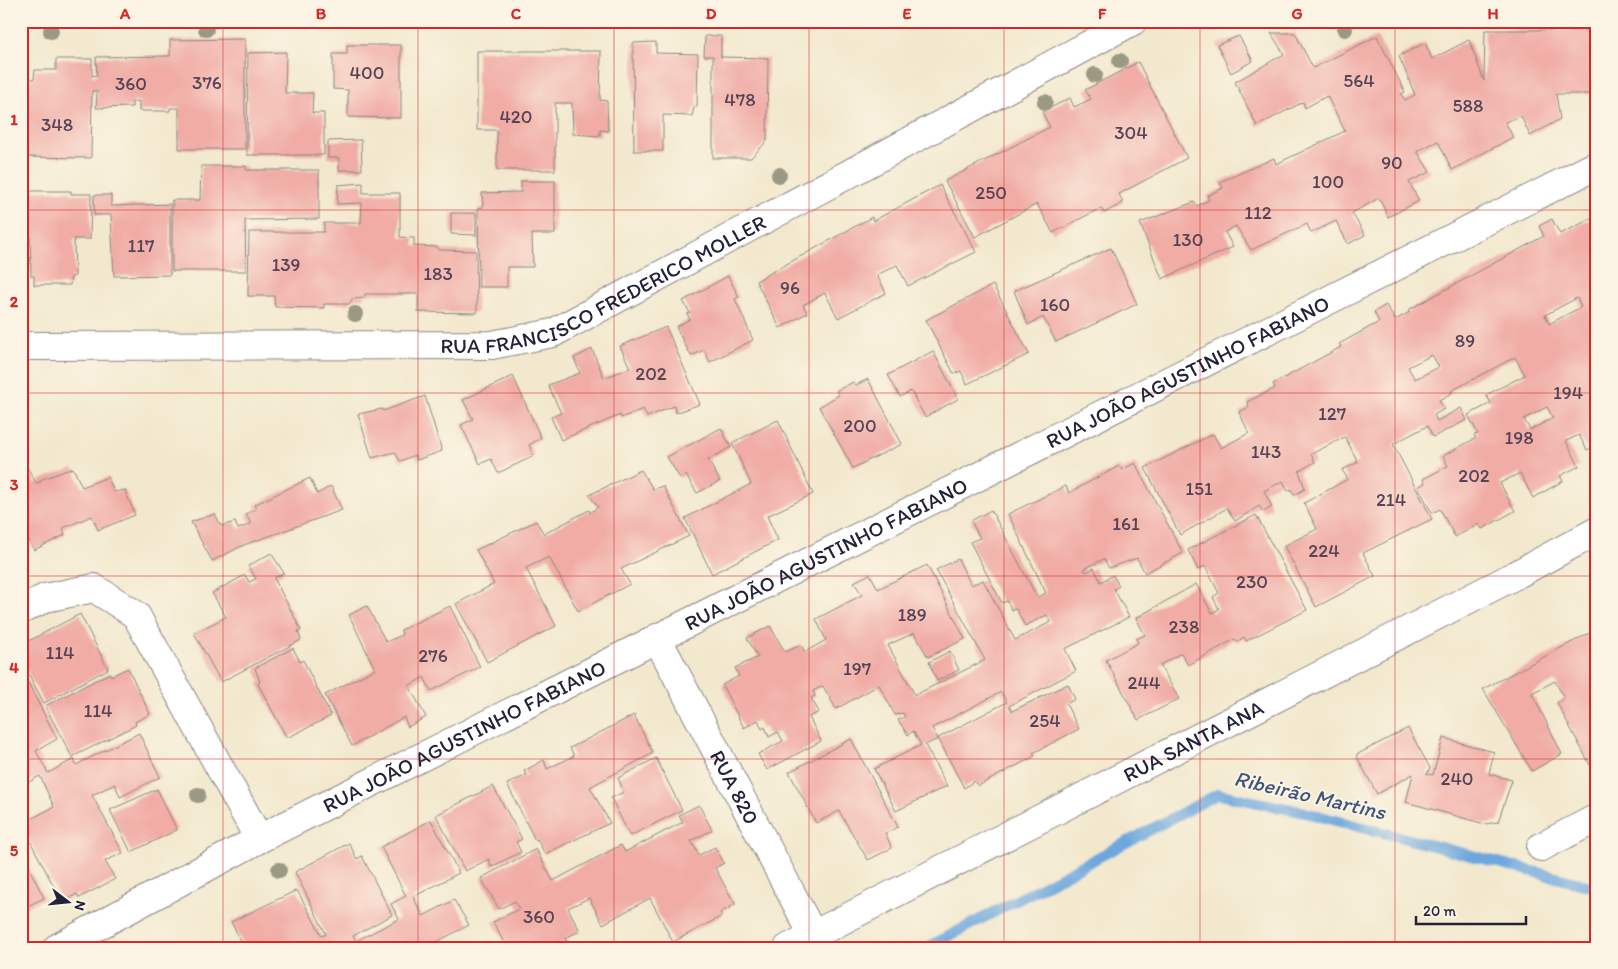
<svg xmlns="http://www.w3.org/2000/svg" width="1618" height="969" font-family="Itim,sans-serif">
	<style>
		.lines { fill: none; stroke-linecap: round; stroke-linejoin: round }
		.stream { stroke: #6da7dd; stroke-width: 11 }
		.building { fill: #f0aca5; fill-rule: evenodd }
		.minor-casing { stroke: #8a8584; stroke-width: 30 }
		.minor { stroke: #fff; stroke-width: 28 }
		.tree { fill: #9b9984 }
		.grid { fill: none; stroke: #d62828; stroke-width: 1; stroke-opacity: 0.55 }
		.labels { text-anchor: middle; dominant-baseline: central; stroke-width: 4; stroke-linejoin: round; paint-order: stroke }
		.number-label { font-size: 19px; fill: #564456 }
		.street-label { font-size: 21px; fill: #22223b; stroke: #fcf5e5 }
		.water-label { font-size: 22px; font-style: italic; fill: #40577c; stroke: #fcf5e5 }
		.neatline { fill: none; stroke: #d62828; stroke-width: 2 }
		.grid-label { font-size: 16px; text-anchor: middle; font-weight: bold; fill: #d62828 }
	</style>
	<rect width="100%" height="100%" fill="#fcf5e5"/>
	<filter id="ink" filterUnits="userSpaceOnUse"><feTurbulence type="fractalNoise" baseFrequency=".02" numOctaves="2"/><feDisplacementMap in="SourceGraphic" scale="10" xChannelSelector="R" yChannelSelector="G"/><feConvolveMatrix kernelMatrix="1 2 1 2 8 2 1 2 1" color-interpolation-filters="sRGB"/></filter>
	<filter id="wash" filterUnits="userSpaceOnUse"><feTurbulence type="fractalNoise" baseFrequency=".0096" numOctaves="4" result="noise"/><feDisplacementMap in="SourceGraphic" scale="20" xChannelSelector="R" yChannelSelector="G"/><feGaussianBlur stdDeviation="1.12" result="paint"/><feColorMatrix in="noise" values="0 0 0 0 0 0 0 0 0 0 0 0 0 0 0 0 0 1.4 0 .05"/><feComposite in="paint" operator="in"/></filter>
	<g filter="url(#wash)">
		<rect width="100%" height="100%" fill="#f2e8cd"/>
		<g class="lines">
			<!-- stream -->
			<path class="stream" d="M926 948 1218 794 1303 812 1597 888"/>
		</g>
		<g id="blocks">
			<!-- building -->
			<g class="building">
				<path d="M1485 30H1597L1596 94H1556L1560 119 1530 136 1521 116 1505 122 1513 137 1452 170 1438 141 1417 151 1430 172 1409 182 1419 201 1388 217 1379 198 1352 213 1365 235 1348 244 1336 221 1311 233 1307 224 1251 250 1236 226 1225 232 1233 247 1162 279 1140 223 1194 202 1197 206 1209 200 1207 196 1223 188 1220 182 1274 158 1276 164 1345 131 1327 96 1305 108 1303 102 1257 126 1235 82 1284 54 1271 33H1295L1313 68 1377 36 1405 92 1401 94 1405 100 1415 95 1399 56 1425 43 1432 59 1469 40 1484 81Z"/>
				<path d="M705 36H721V57L768 58 767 141 751 158H713V56H704Z"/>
				<path d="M1239 36 1253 61 1231 73 1217 45Z"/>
				<path d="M245 39V149H179V108H170V111H139V101L132 102V107L96 108 97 91H92L91 158 21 157V79H34L35 70H56V59H92V76L97 75 96 57 170 56V40Z"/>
				<path d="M656 42V53L698 54 697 107H694L692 116 663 115V151H634L633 43Z"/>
				<path d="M347 45H401V118L348 117V90L333 89V54H347Z"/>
				<path d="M477 51H601L600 100 607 101 608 131 600 130V136L573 134 572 103H555V170H497V130H477Z"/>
				<path d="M286 52 285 93H313L312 113H324V155H247L248 53Z"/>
				<path d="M1138 62 1187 158 1119 194 1123 203 1104 213 1101 208 1053 233 1037 204 975 237 945 181 1050 127 1042 112 1070 98 1074 107 1091 99 1085 90Z"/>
				<path d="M361 140 362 170H339V158H328V141Z"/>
				<path d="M201 166H246V170H319V219L245 220 246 271H172V200H200Z"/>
				<path d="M521 181H555V234H532L533 267H507V287H479L478 208 483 207 482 193 521 192Z"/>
				<path d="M363 183V193H400V237L414 238V246L438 247V250L476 251 477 313 418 312V294H365L364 298 352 299 350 304H324V308L275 307 274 296H248L249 232H324V223H361L362 203 337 204 338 185Z"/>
				<path d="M940 185 976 252 908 286 897 265 877 275 886 293 838 318 825 293 803 305 807 313 780 328 756 281 872 217 873 221Z"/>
				<path d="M21 191H71V194H91L90 239H74L75 276 71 277 70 285H34V276H31L30 232 21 233Z"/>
				<path d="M94 195H111V206L170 204V275L114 276 111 215H94Z"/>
				<path d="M451 213H476V235L451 234Z"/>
				<path d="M1597 216V445L1587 450 1579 435 1566 441 1579 466 1560 476 1563 481 1533 498 1520 473 1500 483 1515 511 1482 529 1479 524 1455 537 1440 509 1432 513 1418 487 1425 483 1423 479 1448 466 1443 456 1476 438 1474 435 1478 434 1468 415 1491 403 1486 395 1525 375 1515 357 1451 391 1452 393 1439 400 1444 409 1434 415 1437 421 1461 408 1467 420 1433 437 1427 426 1393 444 1432 519 1363 553 1375 576 1316 607 1284 546 1317 529 1304 503 1348 479 1342 470 1358 462 1345 437 1311 454 1315 462 1299 471 1305 489 1294 495 1291 489 1288 491 1283 481 1264 491 1272 507 1263 512 1259 506 1235 521 1227 508 1180 535 1145 468 1213 434 1221 448 1249 433 1239 412 1249 407 1247 402 1275 388 1273 384 1341 347 1339 344 1379 322 1374 312 1386 305 1395 320 1410 312 1408 310 1544 236 1539 226 1552 219 1560 234ZM1577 298 1581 307 1549 324 1545 315ZM1432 355 1439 367 1415 379 1408 367ZM1547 407 1553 418 1530 430 1524 419Z"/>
				<path d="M1111 248 1137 304 1056 342 1043 317 1028 325 1014 291Z"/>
				<path d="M728 276 739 297 735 299 753 340 710 362 704 350 691 356 676 327 690 319 687 314 690 313 683 301Z"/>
				<path d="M993 285 1029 354 967 384 961 371 954 374 926 320Z"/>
				<path d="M666 327 700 404 676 413 674 406 647 417 643 409 621 418 620 415 561 440 551 417 561 413 548 385 580 373 574 358 592 349 604 378 630 368 620 346Z"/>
				<path d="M933 351 958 399 925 417 911 391 900 397 888 375Z"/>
				<path d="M513 376 541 438 529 445 534 456 498 473 491 459 480 464 461 425 473 419 463 400Z"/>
				<path d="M868 379 902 444 853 468 819 407 839 395 836 391 853 382 856 385Z"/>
				<path d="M425 396 442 451 417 460 415 455 400 461 395 452 372 458 358 414 382 409 383 411Z"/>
				<path d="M778 420 813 494 767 516 778 540 712 574 685 518 751 484 732 443Z"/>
				<path d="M721 428 731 447 708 460 720 481 697 493 686 475 680 478 667 457Z"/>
				<path d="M21 456 36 483 41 482 40 480 73 468 82 487 108 477 114 492 125 490 135 515 98 530 92 516 63 528 65 535 34 550 26 535 21 537Z"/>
				<path d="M1135 463 1183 553 1145 573 1137 558 1109 568 1104 559 1084 569 1086 572 1094 568 1101 582 1113 575 1119 586 1114 589 1129 617 1065 649 1076 671 1009 706 1012 711 1068 684 1075 699 1066 704 1079 729 1033 753 1035 756 978 786 974 781 964 788 938 738 1007 702 1001 692 932 728 938 739 925 745 947 786 896 811 874 769 921 745 913 731 908 735 898 720 905 717 903 713 895 715 879 685 836 709 823 686 813 691 815 696 811 698 819 712 809 717 821 741 767 770 758 754 783 741 778 732 769 737 765 727 762 729 758 720 744 728 722 685 739 676 735 668 758 657 747 638 770 626 785 652 801 645 805 652 826 640 816 619 862 595 854 582 870 574 878 589 927 565 965 639 928 657 914 633 888 645 915 695 985 660 936 570 958 559 971 585 983 580 1015 640 1051 622 1047 615 1025 626 1016 609 1012 610 1007 601 1002 603 970 542 980 538 971 521 991 510 1037 597 1046 593 1008 514 1066 486 1069 493 1119 466 1122 470Z"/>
				<path d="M641 470 653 489 663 486 689 536 621 569 630 584 578 611 549 557 526 568 556 626 487 662 456 604 494 584 476 550 536 521 544 534 589 510 590 513 598 507 589 495Z"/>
				<path d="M310 478 317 494 331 486 342 510 244 545 212 561 191 522 215 514 221 526 235 522 238 529 251 524 246 514 256 509 254 505Z"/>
				<path d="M1256 515 1307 610 1246 641 1244 637 1237 642 1235 639 1188 665 1181 653 1160 665 1179 699 1138 720 1106 660 1138 643 1136 639 1145 635 1136 618 1196 584 1212 613 1219 609 1213 597 1219 593 1205 566 1198 570 1188 550Z"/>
				<path d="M271 553 284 573 274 578 301 630 298 631 301 640 221 682 194 633 226 617 212 593 245 575 249 582 256 579 248 566Z"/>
				<path d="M367 606 386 642 402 635 401 630 450 606 480 667 431 691 424 677 409 686 426 717 408 727 404 717 352 746 325 695 375 669 349 615Z"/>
				<path d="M80 614 108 669 44 703 21 660V645Z"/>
				<path d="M1597 629V662L1593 664 1597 671V771L1594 772 1557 703 1564 698 1555 681 1532 693 1562 754 1532 771 1483 689Z"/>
				<path d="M293 648 300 662 303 660 331 716 287 738 258 684 260 682 255 668Z"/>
				<path d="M950 651 959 670 937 681 929 662Z"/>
				<path d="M128 668 150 714 135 722 136 725 72 757 45 706 110 673 111 676Z"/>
				<path d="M21 669 57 739 36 751 48 773 74 759 76 765 139 733 160 777 120 797 115 784 92 795 123 853 105 861 115 879 79 898 77 894 62 902 28 837 21 840V824L54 807 40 776 21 786Z"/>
				<path d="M634 715 653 753 590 787 610 823 545 854 537 839 535 840 507 784 527 775 524 771 544 760 547 769 574 756 570 748Z"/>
				<path d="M1408 728 1430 768 1427 774 1433 775 1443 738 1494 752 1489 774 1512 780 1498 822 1485 824 1406 802 1413 774 1377 794 1356 755Z"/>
				<path d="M851 739 898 827 885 833 892 848 868 860 839 811 816 823 789 772Z"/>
				<path d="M656 758 682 810 630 836 611 798 624 792 618 778Z"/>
				<path d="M493 786 522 839 516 842 521 852 491 867 489 859 465 871 436 815Z"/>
				<path d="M157 789 177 830 131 852 110 810Z"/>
				<path d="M699 805 712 830 691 841 699 855 715 847 724 863 715 868 735 904 720 913 722 916 673 942 650 898 603 924 589 898 568 908 580 931 565 938 568 943 559 948H507L493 922 519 909 515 901 499 909 481 878 536 849 553 881 621 845 625 852 683 822 679 815Z"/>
				<path d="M431 820 459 873 413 897 423 916 454 900 469 925 425 948H245L231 922 297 890 322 936 326 934 295 872 349 843 357 859 362 856 392 915 353 936 356 941 399 919 391 904 406 896 381 847Z"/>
				<path d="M21 852 44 898 21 909Z"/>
			</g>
		</g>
	</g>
	<g filter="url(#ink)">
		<use href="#blocks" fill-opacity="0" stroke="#8a8584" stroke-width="1"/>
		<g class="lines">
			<!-- minor casing -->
			<g class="minor-casing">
				<g id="minor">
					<path id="s1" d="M21 346 492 345 553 333 1133 21"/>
					<path d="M21 610 45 598 94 588 136 615 259 839"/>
					<path id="s2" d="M657 638 813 935"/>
					<path d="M1541 847 1597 818"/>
					<path id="s3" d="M57 948 259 839 1597 165"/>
					<path id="s4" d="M788 948 1510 578 1597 531"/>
				</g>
			</g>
			<!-- minor -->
			<use href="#minor" class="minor"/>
		</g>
		<!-- trees -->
		<g class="tree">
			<circle cx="206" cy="29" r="8"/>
			<circle cx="1345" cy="29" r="8"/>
			<circle cx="51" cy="31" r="8"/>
			<circle cx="1120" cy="61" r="8"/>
			<circle cx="1095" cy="75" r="8"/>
			<circle cx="1045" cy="102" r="8"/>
			<circle cx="779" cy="175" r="8"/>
			<circle cx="355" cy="314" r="8"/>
			<circle cx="198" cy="795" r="8"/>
			<circle cx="279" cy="870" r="8"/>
		</g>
	</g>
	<!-- grid -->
	<path class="grid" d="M223 21V948M418 21V948M614 21V948M809 21V948M1004 21V948M1200 21V948M1395 21V948M21 210H1597M21 393H1597M21 576H1597M21 759H1597"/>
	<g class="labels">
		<!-- number labels -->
		<g class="number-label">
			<text x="367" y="72">400</text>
			<text x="1359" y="80">564</text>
			<text x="207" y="82">376</text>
			<text x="131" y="83">360</text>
			<text x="740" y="99">478</text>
			<text x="1468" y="105">588</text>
			<text x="516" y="116">420</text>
			<text x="57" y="124">348</text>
			<text x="1131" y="132">304</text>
			<text x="1392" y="162">90</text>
			<text x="1328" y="181">100</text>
			<text x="991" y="192">250</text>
			<text x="1258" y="212">112</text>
			<text x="1188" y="239">130</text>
			<text x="141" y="245">117</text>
			<text x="286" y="264">139</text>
			<text x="438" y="273">183</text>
			<text x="790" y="287">96</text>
			<text x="1055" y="304">160</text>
			<text x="1465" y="340">89</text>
			<text x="651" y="373">202</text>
			<text x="1568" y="392">194</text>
			<text x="1332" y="413">127</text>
			<text x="860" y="425">200</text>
			<text x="1519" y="437">198</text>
			<text x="1266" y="451">143</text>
			<text x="1474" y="475">202</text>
			<text x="1199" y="488">151</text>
			<text x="1391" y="499">214</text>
			<text x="1126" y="523">161</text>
			<text x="1324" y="550">224</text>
			<text x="1252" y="581">230</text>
			<text x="912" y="614">189</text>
			<text x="1184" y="626">238</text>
			<text x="60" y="652">114</text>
			<text x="433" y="655">276</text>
			<text x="857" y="668">197</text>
			<text x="1144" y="682">244</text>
			<text x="98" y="710">114</text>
			<text x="1045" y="720">254</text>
			<text x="1457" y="778">240</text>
			<text x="539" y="916">360</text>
		</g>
		<!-- street labels -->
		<g class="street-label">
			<text stroke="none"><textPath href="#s1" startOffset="596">RUA FRANCISCO FREDERICO MOLLER</textPath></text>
			<text stroke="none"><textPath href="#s3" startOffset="1269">RUA JOÃO AGUSTINHO FABIANO</textPath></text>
			<text stroke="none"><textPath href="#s3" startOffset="864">RUA JOÃO AGUSTINHO FABIANO</textPath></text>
			<text stroke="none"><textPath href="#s3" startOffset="459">RUA JOÃO AGUSTINHO FABIANO</textPath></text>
			<text stroke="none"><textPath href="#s4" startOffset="455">RUA SANTA ANA</textPath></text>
			<text stroke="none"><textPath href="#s2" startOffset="168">RUA 820</textPath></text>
		</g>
		<!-- water labels -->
		<g class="water-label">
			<text transform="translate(1310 795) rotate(13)">Ribeirão Martins</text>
		</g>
	</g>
	<!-- margin -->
	<rect width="1618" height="969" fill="none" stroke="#fcf5e5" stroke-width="55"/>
	<!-- north arrow -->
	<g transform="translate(68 902) rotate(106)" stroke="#fcf5e5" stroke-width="4" paint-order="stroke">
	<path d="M0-4L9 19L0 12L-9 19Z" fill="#22223b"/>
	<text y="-8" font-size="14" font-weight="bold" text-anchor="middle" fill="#22223b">N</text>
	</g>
	<!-- scale -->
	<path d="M1416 916v8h110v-8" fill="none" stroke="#22223b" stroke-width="2.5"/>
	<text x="1423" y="916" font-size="15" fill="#22223b" stroke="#fcf5e5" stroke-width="4" paint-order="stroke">20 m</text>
	<rect x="28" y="28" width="1562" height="914" class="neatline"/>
	<g class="grid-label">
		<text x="125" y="19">A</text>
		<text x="321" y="19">B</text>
		<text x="516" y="19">C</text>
		<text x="711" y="19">D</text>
		<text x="907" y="19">E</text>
		<text x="1102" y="19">F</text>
		<text x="1297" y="19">G</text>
		<text x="1493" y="19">H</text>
		<text x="14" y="125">1</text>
		<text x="14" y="307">2</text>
		<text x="14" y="490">3</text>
		<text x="14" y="673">4</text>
		<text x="14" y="856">5</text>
	</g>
</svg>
